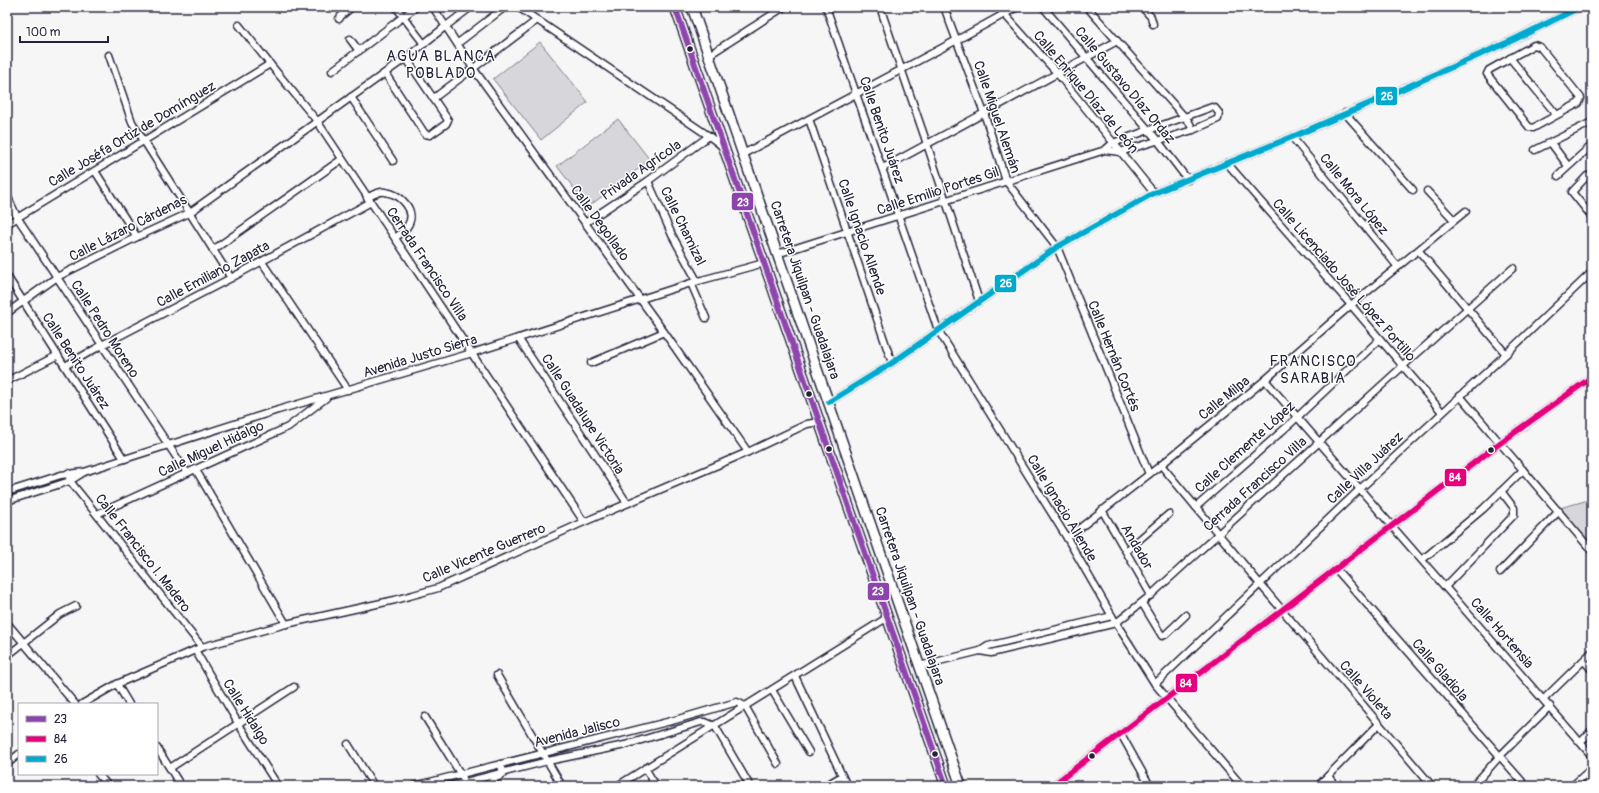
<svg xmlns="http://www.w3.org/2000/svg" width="1599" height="793" font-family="Pangolin,sans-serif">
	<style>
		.green { fill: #d7d7db; stroke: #7c7c8b }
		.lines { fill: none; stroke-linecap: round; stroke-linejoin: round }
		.minor-casing { stroke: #22223b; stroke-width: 9 }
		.highway-casing { stroke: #22223b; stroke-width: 12 }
		.minor { stroke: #fff; stroke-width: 6 }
		.highway { stroke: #fff; stroke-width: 9 }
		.bus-1-casing { stroke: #fff; stroke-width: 9 }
		.bus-2-casing { stroke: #fff; stroke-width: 9 }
		.bus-3-casing { stroke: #fff; stroke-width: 9 }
		.bus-1 { stroke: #8e44ad; stroke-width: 6 }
		.bus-2 { stroke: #e5007d; stroke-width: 6 }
		.bus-3 { stroke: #00a9ce; stroke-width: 6 }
		.bus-dot { fill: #22223b; stroke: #fff; stroke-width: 1.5 }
		.labels { text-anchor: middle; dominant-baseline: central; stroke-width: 3; stroke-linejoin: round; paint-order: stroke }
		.street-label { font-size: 14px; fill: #22223b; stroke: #fff }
		.neighbourhood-label { font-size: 15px; letter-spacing: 1px; fill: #22223b; stroke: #fff }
		.line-badge { stroke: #fff; stroke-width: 1.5 }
		.badge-label { font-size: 11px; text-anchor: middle; font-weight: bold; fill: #fff }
	</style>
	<rect width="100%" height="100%" fill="#f6f6f7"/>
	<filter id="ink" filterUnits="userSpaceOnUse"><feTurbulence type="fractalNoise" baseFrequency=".025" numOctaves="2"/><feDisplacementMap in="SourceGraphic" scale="8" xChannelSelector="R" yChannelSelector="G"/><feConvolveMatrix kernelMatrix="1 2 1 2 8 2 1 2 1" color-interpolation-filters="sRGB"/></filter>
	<g filter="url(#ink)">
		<!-- green -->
		<g class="green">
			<path d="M540 42 588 102 541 140 493 79Z"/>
			<path d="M618 119 650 160 588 207 557 166Z"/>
			<path d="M1592 499V545L1560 508Z"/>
		</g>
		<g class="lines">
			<!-- minor casing -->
			<g class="minor-casing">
				<g id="minor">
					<path d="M396 7 424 44"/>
					<path d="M433 7 473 68 664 332 748 452"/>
					<path d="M518 7 709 136 723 147"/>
					<path d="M826 7 938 330 1067 538 1116 623 1155 684 1242 786"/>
					<path d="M880 7 927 144 979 301"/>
					<path d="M944 7 984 113 1006 181 1057 247 1149 474"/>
					<path d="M998 7 1057 73 1154 193"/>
					<path d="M1043 7 1158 141 1188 180"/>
					<path d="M1087 7 1189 122 1193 130"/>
					<path d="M1142 7 1151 17 1153 24"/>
					<path d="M339 19 341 16 352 7"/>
					<path d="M239 25 270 64 317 121 584 522"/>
					<path d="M350 39 359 51"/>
					<path d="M458 43 505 7"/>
					<path d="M1534 45 1540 47 1581 98 1579 103 1533 128 1529 127 1487 74 1489 70Z"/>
					<path d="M109 55 132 122 231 278"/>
					<path d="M709 55 784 7"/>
					<path d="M1510 58 1556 114"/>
					<path d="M332 71 416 7"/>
					<path d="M385 73 425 134 430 135 446 124 448 120 406 58"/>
					<path d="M351 97 393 161"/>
					<path d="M434 98 537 20"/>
					<path d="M1345 113 1413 190"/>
					<path d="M809 119 892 363"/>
					<path d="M1292 137 1398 267"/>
					<path d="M1551 143 1568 166"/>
					<path d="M1535 150 1592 122"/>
					<path d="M743 154 957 40 1017 7"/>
					<path d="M1227 163 1351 305 1442 412"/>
					<path d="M883 168 1117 41"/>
					<path d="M95 171 137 237"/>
					<path d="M1558 176 1592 145"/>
					<path d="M1592 176H1587L1572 192 1592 217"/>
					<path d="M648 181 672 235 697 281"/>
					<path d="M1427 191 1454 220"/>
					<path d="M7 195 17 217 187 473"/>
					<path d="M367 198C372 195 379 191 385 192 401 194 418 211 407 227 404 231 399 235 395 238"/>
					<path d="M585 223 648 181 709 136"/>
					<path d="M7 224 270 64"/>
					<path d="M213 250 342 159"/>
					<path d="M1419 251 1506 354"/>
					<path d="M777 254 1105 150 1120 152 1193 130 1218 119 1219 113 1215 108 1212 107 1113 143 1105 150"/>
					<path d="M262 262 348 390"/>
					<path d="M7 276 124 459"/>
					<path d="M691 283 706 318"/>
					<path d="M7 313 57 277 137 237 189 213 406 58 446 26 471 7"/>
					<path d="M518 338 627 503"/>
					<path d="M591 363 664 332"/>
					<path d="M65 366 102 345 231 278 371 202"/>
					<path d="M1265 380 1592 756"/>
					<path d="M7 381 58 355"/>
					<path d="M1460 396 1592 551"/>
					<path d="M829 402 892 363 1057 247 1154 193 1292 137 1391 94 1513 40 1580 7"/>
					<path d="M1161 465 1260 584 1432 786"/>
					<path d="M196 470 286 624"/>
					<path d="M68 473 70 481 202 647"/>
					<path d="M7 492 61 475 84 472 278 410 472 353 691 283 764 263"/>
					<path d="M7 501 70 481 84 472"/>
					<path d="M1196 507 1290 424 1380 339"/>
					<path d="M1102 510 1151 595"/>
					<path d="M97 514 288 427 326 398"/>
					<path d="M1067 538 1161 465 1265 380 1351 305 1466 211"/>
					<path d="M1126 551 1169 514"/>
					<path d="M1422 560 1483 509 1523 470"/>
					<path d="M1336 569 1526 786"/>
					<path d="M1500 572 1559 511"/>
					<path d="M1445 587 1514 515V508L1501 491"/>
					<path d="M1142 603 1162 636 1165 635 1186 615"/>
					<path d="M7 623 75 704"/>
					<path d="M195 650 238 723 278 786"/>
					<path d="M980 651 991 653 1116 623 1151 595 1403 366 1513 268"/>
					<path d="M7 656 60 614 76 606"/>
					<path d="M1584 661 1592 670"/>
					<path d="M919 666 980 651 988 646 1112 616"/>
					<path d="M497 675 562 786"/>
					<path d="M795 676 847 786"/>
					<path d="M117 684 129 704"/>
					<path d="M1155 684 1360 489 1506 354 1592 272"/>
					<path d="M772 690 809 752"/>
					<path d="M1544 699 1592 652"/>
					<path d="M82 704 117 684 202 647 286 624 395 600 438 588 584 522 748 452 807 424 819 422"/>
					<path d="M425 717 463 778"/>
					<path d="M715 726 750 786"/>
					<path d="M1121 734 1150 786"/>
					<path d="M1581 742 1592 730"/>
					<path d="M348 744 374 786"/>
					<path d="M157 748 181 786"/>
					<path d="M7 764 19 754"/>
					<path d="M170 768 294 687"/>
					<path d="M645 768 656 786"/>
					<path d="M98 774 108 786"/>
					<path d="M1328 776 1336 786"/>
					<path d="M414 786 675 720 737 702 745 706 778 764"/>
					<path d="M450 786 548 761 625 745 701 722H705L715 726"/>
					<path d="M486 786 504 773 500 764"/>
					<path d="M617 786 888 617"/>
					<path d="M825 786 842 776"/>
					<path d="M937 786 945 782"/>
					<path d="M1052 786 1500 443 1592 377"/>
					<path d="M1318 786 1379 724"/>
					<path d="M1473 786 1500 756 1550 706"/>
					<path d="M1572 786 1592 768"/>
				</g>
			</g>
			<!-- highway casing -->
			<g class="highway-casing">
				<g id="highway">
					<path d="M675 7 946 786"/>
					<path d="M692 7 961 786"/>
				</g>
			</g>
			<!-- minor -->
			<use href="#minor" class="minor"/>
			<!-- highway -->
			<use href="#highway" class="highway"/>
			<!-- bus-1 casing -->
			<g class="bus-1-casing">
				<path id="bus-1" d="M675 7 946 786"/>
			</g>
			<!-- bus-2 casing -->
			<g class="bus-2-casing">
				<path id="bus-2" d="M1052 786 1500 443 1592 377"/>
			</g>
			<!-- bus-3 casing -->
			<g class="bus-3-casing">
				<path id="bus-3" d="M829 402 892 363 1057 247 1154 193 1292 137 1391 94 1513 40 1580 7"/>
			</g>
			<!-- bus-1 -->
			<use href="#bus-1" class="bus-1"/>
			<!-- bus-2 -->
			<use href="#bus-2" class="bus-2"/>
			<!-- bus-3 -->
			<use href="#bus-3" class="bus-3"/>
		</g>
	</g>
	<!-- markers -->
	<g class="bus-dot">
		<circle cx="690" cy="49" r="3.5"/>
		<circle cx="809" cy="394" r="3.5"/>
		<circle cx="829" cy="449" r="3.5"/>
		<circle cx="1491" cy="450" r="3.5"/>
		<circle cx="935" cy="754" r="3.5"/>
		<circle cx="1092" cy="756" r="3.5"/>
	</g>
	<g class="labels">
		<!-- street labels -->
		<g class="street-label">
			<text transform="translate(1125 85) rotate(50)">Calle Gustavo Díaz Ordaz</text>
			<text transform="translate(1086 92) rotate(50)">Calle Enrique Díaz de León</text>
			<text transform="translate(997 117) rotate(71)">Calle Miguel Alemán</text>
			<text transform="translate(882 130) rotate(71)">Calle Benito Juárez</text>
			<text transform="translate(132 134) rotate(-31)">Calle Joséfa Ortiz de Domínguez</text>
			<text transform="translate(641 170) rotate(-35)">Privada Agrícola</text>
			<text transform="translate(938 191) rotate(-18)">Calle Emilio Portes Gil</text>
			<text transform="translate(1354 194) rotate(51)">Calle Mora López</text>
			<text transform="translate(600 223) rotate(54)">Calle Degollado</text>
			<text transform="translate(683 226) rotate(64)">Calle Chamizal</text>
			<text transform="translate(128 228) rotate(-27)">Calle Lázaro Cárdenas</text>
			<text transform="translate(862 237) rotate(71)">Calle Ignacio Allende</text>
			<text transform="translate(427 264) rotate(56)">Cerrada Francisco Villa</text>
			<text transform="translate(213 274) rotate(-28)">Calle Emiliano Zapata</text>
			<text transform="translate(1344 280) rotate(49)">Calle Licenciado José López Portillo</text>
			<text transform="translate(805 290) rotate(71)">Carretera Jiquilpan - Guadalajara</text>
			<text transform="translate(105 329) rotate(57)">Calle Pedro Moreno</text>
			<text transform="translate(420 356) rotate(-17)">Avenida Justo Sierra</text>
			<text transform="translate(1114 356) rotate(68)">Calle Hernán Cortés</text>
			<text transform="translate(76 361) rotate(57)">Calle Benito Juárez</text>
			<text transform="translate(1224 398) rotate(-39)">Calle Milpa</text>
			<text transform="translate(583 414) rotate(57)">Calle Guadalupe Victoria</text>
			<text transform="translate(1245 447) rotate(-42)">Calle Clemente López</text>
			<text transform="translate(211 449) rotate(-25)">Calle Miguel Hidalgo</text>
			<text transform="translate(1365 468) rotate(-43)">Calle Villa Juárez</text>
			<text transform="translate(1255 484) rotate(-42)">Cerrada Francisco Villa</text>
			<text transform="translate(1062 508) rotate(59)">Calle Ignacio Allende</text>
			<text transform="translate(1137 547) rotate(60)">Andador</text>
			<text transform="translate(143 553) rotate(52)">Calle Francisco I. Madero</text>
			<text transform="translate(484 553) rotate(-23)">Calle Vicente Guerrero</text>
			<text transform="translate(910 596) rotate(71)">Carretera Jiquilpan - Guadalajara</text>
			<text transform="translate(1502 633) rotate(49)">Calle Hortensia</text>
			<text transform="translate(1440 670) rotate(49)">Calle Gladiola</text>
			<text transform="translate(1366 690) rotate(49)">Calle Violeta</text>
			<text transform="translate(246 712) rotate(58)">Calle Hidalgo</text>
			<text transform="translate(577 732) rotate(-14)">Avenida Jalisco</text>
		</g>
		<!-- neighbourhood labels -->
		<g class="neighbourhood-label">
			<text x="441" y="56">AGUA BLANCA<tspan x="441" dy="17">POBLADO</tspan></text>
			<text x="1313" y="361">FRANCISCO<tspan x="1313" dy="17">SARABIA</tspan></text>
		</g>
	</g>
	<g class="line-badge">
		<rect x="1375" y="86" width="23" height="20" rx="4" fill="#00a9ce"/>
		<rect x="731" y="192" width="23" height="19" rx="4" fill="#8e44ad"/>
		<rect x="994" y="274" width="23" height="19" rx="4" fill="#00a9ce"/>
		<rect x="1444" y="468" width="23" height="19" rx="4" fill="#e5007d"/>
		<rect x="867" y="582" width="23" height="19" rx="4" fill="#8e44ad"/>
		<rect x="1175" y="673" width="23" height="20" rx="4" fill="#e5007d"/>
	</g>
	<g class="badge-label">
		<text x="1387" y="100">26</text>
		<text x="743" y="206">23</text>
		<text x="1006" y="287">26</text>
		<text x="1455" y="481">84</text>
		<text x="878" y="595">23</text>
		<text x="1186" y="687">84</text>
	</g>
	<!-- margin -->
	<rect width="1599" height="793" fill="none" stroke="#fff" stroke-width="24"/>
	<rect x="12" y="12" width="1575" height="769" fill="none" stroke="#22223b" stroke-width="1.5" filter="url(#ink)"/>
	<!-- legend -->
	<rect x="18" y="703" width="140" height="72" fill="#ffffff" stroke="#a7a7b1"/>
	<rect x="26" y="716" width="20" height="6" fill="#8e44ad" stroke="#a7a7b1"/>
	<text x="54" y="723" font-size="12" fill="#22223b">23</text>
	<rect x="26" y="736" width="20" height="6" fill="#e5007d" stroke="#a7a7b1"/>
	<text x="54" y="743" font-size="12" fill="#22223b">84</text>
	<rect x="26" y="756" width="20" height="6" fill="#00a9ce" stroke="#a7a7b1"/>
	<text x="54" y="763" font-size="12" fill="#22223b">26</text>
	<!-- scale -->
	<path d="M20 36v6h88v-6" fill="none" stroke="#22223b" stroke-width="2"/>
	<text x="26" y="36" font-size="12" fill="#22223b" stroke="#ffffff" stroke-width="3" paint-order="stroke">100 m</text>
</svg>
